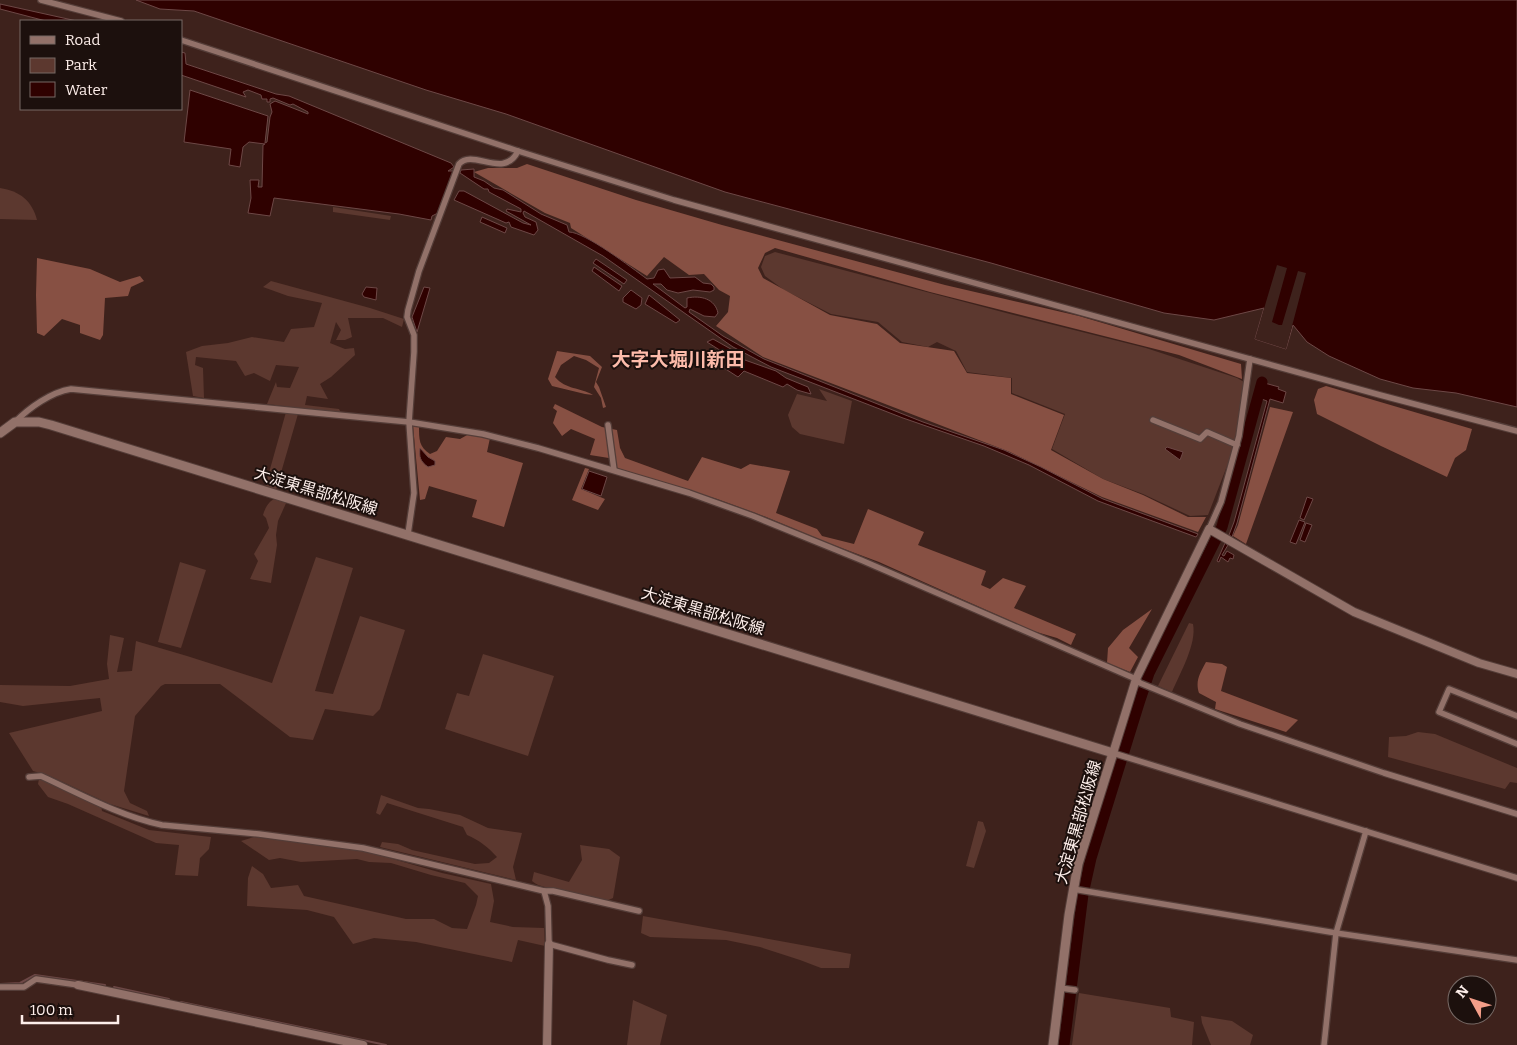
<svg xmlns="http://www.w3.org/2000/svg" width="1517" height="1045" font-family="Bitter,'Noto Sans JP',serif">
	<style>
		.green { fill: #5c382f }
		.forest { fill: #875043 }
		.water { fill: #2f0100; stroke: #6d4846 }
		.pier { fill: #3e221c }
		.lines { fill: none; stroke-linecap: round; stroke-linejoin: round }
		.stream { stroke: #6d4846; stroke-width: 2 }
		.river { stroke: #2f0100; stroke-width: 11 }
		.minor-casing { stroke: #543d38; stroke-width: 8 }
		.tertiary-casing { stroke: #543d38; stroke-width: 10 }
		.secondary-casing { stroke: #543d38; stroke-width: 11 }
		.minor { stroke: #927169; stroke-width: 5.5 }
		.tertiary { stroke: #927169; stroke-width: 8 }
		.secondary { stroke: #927169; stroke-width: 9 }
		.labels { text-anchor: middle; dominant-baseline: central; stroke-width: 4; stroke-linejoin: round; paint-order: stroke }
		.street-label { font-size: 16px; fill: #fdeeea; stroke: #1c100d }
		.quarter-label { font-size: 19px; font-weight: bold; fill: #fdbbaa; stroke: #1c100d }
	</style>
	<rect width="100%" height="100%" fill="#3e221c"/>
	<!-- green -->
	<g class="green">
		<path d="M0 188C20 191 32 201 37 220L0 219Z"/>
		<path d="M333 207 391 216 390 220 333 212Z"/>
		<path d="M775 252 1010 314 1146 348 1237 378 1244 382 1234 448 1208 515 1190 516 1143 494 1103 479 1052 449 1065 414 1012 393V378L967 372 956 351 937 342 928 347 902 342 878 322 831 314 784 290 765 276 761 267 765 256Z"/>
		<path d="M271 281 370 308 404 319 402 327 383 318H348L352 337 345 340H336L341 330 336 322 330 343 345 349 354 348 355 355 331 377 320 384 328 399 307 396 305 405 339 409 341 413 267 404 276 382 277 387 290 388 299 367 276 365 270 381 254 373 245 376 236 361 196 357 195 365 203 368 204 398 193 396 186 352 202 346 228 343 252 337 284 342 291 329 314 327 322 303 288 296 263 287Z"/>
		<path d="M819 389 852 401 844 444 800 434 792 427 788 415 797 394 827 401Z"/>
		<path d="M286 412 327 417 298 414 276 490 265 487Z"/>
		<path d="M277 498 287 501 278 521 276 535 277 545 271 583 250 579 258 561 254 554 269 528 266 518 263 515C265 508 269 500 277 498Z"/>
		<path d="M316 557 353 568 315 691 333 694 360 616 405 630 380 709 373 716 325 709 313 740 290 737 220 684H165L161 686 135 716 124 791 130 803 147 811 149 816 110 804 50 776 33 771 9 733 102 711 100 698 23 706 0 702V685L70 686 109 679 107 664 110 635 124 638 117 672 132 671 136 641 187 656 272 683Z"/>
		<path d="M180 562 206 570 181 648 158 642Z"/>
		<path d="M1189 623 1193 624C1197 644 1180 673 1172 692L1158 686Z"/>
		<path d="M483 654 554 676 528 756 445 729 457 693 469 696Z"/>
		<path d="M1418 732 1435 734 1517 768V783L1510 782 1505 789 1388 757 1389 737 1406 736Z"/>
		<path d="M39 779 101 805 102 811 149 830 211 837 209 849 200 858 198 876 175 875 179 845 156 843 68 804 48 797 38 784Z"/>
		<path d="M381 795 418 808 429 809 460 815 488 828 522 833 513 867 516 880 380 847 382 842 398 844 412 850 475 864 489 863 497 857C488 847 479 840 467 835L463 827 387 803 380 815 376 813Z"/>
		<path d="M978 821 983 822 986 831 974 868 966 866Z"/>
		<path d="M254 837 365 851 442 873 491 884 494 901 490 922 513 927 544 928 545 946 518 940 512 962 416 942 374 938 353 944 334 917 307 910 247 906 248 878 252 866 263 874 271 888 298 885 304 896 406 919H434L452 928 467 929 476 905 478 896 465 883 431 875 391 863 369 862 357 859 301 862 280 858 269 860 241 841Z"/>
		<path d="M580 845 609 849 620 857 613 898 606 901C590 897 575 892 559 889 549 887 540 888 532 881L534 872 569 882 582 860Z"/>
		<path d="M643 916 851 954 849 968H821L800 960 760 947 726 940 650 937 641 933Z"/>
		<path d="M1079 993 1170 1008 1171 1017 1194 1022 1192 1045H1072Z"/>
		<path d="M633 1000 667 1015 660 1045H627Z"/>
		<path d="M1201 1016 1232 1021 1253 1035 1250 1045H1211L1202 1023Z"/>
	</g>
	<!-- forest -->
	<g class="forest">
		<path d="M527 164 636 200 722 225 945 285 1079 316 1241 364 1242 379 1179 355 930 292 775 248 765 253 758 268 763 278 830 315 877 324 900 343 954 351 967 373 1011 378V394L1064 415 1051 450 1103 479 1143 495 1188 517H1206L1198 532 1102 497 1010 452 763 357 716 326 728 312 730 296 719 290 704 274 689 275 664 257 647 276 571 228 570 223 545 213 474 172 488 168H517Z"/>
		<path d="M37 258 90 269 120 282 140 276 144 281 131 287 128 296 105 298 103 335 100 340 80 333V325L62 319 44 336 37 333 36 295Z"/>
		<path d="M557 351 590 356 602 367 596 382 599 387 606 407 603 408 601 398 594 387 599 368 586 360 574 356 561 365 555 377C566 390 580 387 593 395L585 394 552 386 548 379Z"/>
		<path d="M1326 386 1472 429 1466 450 1455 458 1447 477 1381 446 1317 414 1314 400 1318 389Z"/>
		<path d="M555 404 602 427 617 430 620 448 625 458 688 481 702 457 741 469 750 464 790 471 776 513 817 529 822 536 854 544 868 509 924 532 918 545 986 571 981 585 990 589 1003 578 1026 586 1014 608 1076 634 1071 645 1057 638 1033 631 879 562 828 543 766 517 717 499 617 468 615 459 590 455 595 439 571 429 562 436 553 423 557 411 553 408Z"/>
		<path d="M1270 407 1293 412 1246 544 1233 536 1238 525Z"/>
		<path d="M413 426 419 427C419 439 419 447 430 454L437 451 446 437 460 439 469 434 490 438 487 452 523 463 504 527 472 517 477 500 429 486 425 499 420 500Z"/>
		<path d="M585 468 589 469 581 489 605 499 598 510 572 500Z"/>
		<path d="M1152 609 1129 648 1138 657 1130 672 1107 663 1108 648 1123 630Z"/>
		<path d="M1206 662 1222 664 1227 667 1221 691 1298 720 1286 732 1215 709 1216 702 1199 693C1195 681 1200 673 1206 662Z"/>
	</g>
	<!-- water -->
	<g class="water">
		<path d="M136 0H1517V407L1456 393 1413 388 1380 379 1329 356 1307 342 1293 325 1286 349 1255 339 1264 308 1214 320 1164 313 991 263 725 192 506 114 426 90 194 11 160 9Z"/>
		<path d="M0 4 77 21H46L0 9Z"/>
		<path d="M181 52 185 53 186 64 276 94 289 96 451 163 454 167 448 171H454L438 213 432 216 431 220 399 214 274 198 270 216 248 213 251 198 250 180H259L258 187H262L263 145 265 144 249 142 243 147 240 167 229 165 231 149 184 142 190 90 268 116 265 143 267 142 270 117 272 112 270 104 275 101 308 114V112L293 104 290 105 273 98 270 99V102H267V99H262L261 95 248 90 243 92 246 97 181 75Z"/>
		<path d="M474 169V177L484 181 494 188 503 190 541 214 567 225 569 232C585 232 632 268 647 279L654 278 658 270 664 269 670 278 695 277 703 283 711 284 714 287V290L710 292 693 290 678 293 667 290 661 284H653L685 308 687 307V298C701 295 715 299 718 313L715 317 704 316 690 309 689 312 723 336 764 359 923 422 1004 450 1041 467 1103 499 1198 534 1196 537 1098 501 1029 465 984 446 903 418 771 367 733 347 603 256 524 211 523 213 525 217 536 222 538 230 534 235 511 227 509 222 506 223 454 200 459 191H464L523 223 531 225 506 211 507 209 521 212V209L489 192 488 189H484L460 173 461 170Z"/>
		<path d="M482 217 507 228 505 233 480 222Z"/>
		<path d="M596 259 627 280 624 284 593 263Z"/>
		<path d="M594 267 622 286 619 291 592 271Z"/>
		<path d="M366 287 377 288 376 300 364 297 362 294Z"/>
		<path d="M424 287 430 288 417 332 412 317Z"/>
		<path d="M631 290 642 298 641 305 636 309 623 302V298Z"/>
		<path d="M649 295 680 320 676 323 645 304Z"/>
		<path d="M713 339 745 357 742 359 776 371 786 378 808 387 811 394 797 390 787 384 783 387 744 371 738 377 724 368 729 356 707 342Z"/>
		<path d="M1261 382 1279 387 1278 389 1286 392 1283 403 1270 399 1237 523 1232 537 1229 535 1234 522 1267 401 1256 397Z"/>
		<path d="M1167 447 1183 452 1180 460 1165 449Z"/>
		<path d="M420 448 428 457 435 461V465L428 467C420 461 419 457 420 448Z"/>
		<path d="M589 471 607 477 601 496 582 489Z"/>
		<path d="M1307 497 1313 499 1304 520 1300 518Z"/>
		<path d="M1299 520 1305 522 1296 544 1290 542Z"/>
		<path d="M1306 523 1312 525 1305 542 1300 540Z"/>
		<path d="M1225 543 1228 545 1222 555 1224 556 1227 551 1234 555 1233 559 1230 558 1228 562 1221 557 1219 562 1217 561Z"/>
	</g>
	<!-- pier -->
	<path class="pier" d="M1277 265 1287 268 1272 322 1279 325H1282L1298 271 1306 273 1286 349 1255 339Z"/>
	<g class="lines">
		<!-- stream -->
		<g class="stream">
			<path d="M0 984 20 983 35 975 105 985"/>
			<path d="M114 987 169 999"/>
			<path d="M181 1002 386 1045"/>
		</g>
		<!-- river -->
		<path class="river" d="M1064 1045 1083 894 1091 858 1139 703 1149 673 1222 527 1262 382"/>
		<!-- minor casing -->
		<g class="minor-casing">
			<g id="minor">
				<path d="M41 0 121 21"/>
				<path d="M181 40 518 151 674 200 1380 395 1517 431"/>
				<path d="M1153 420 1200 439 1207 432 1237 445"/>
				<path d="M15 422C29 408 51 392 71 389L409 422 483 434 538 448 689 493 753 516 861 560 1136 679 1140 683 1240 724 1384 773 1517 814"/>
				<path d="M608 425 614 470"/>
				<path d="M1209 529 1221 502 1239 436 1250 359"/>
				<path d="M408 534 414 493 409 422 414 352V335L407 317 408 310 419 271 459 164C473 148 504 180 518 151"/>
				<path d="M1517 716 1449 689 1439 712 1517 744"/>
				<path d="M1113 753 1517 878"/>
				<path d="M29 777 41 776C80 794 120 816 162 825L259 834 363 848 544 891H553L639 911"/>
				<path d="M1073 889 1336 933 1517 960"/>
				<path d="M544 891 548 906 549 944 608 960 632 965"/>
				<path d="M0 987H24L36 979 78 985"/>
				<path d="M1060 988 1075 990"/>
				<path d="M1324 1045 1336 933 1366 831"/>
			</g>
		</g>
		<!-- tertiary casing -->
		<g class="tertiary-casing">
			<g id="tertiary">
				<path d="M1113 753 1136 679 1209 529 1354 612 1479 663 1517 674"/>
				<path d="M78 985 363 1045"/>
				<path d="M547 1045 549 944"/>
			</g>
		</g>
		<!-- secondary casing -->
		<g class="secondary-casing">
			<path id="secondary" d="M0 433 15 422H39L51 425 1113 753 1078 864 1069 915 1053 1045"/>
		</g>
		<!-- minor -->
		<use href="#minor" class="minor"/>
		<!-- tertiary -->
		<use href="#tertiary" class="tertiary"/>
		<!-- secondary -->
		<use href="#secondary" class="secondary"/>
	</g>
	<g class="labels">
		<!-- street labels -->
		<g class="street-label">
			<text transform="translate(316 491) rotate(17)">大淀東黒部松阪線</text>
			<text transform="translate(703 611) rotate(17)">大淀東黒部松阪線</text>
			<text transform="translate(1078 822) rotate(-74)">大淀東黒部松阪線</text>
		</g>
		<!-- quarter labels -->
		<g class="quarter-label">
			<text x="678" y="359">大字大堀川新田</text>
		</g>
	</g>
	<!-- legend -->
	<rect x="20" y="20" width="162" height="90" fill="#1c100d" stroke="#766965"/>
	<rect x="30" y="36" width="25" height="8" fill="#927169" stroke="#766965"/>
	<text x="65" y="45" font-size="15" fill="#fdeeea">Road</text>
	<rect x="30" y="58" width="25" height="15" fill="#5c382f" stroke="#766965"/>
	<text x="65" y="70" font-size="15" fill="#fdeeea">Park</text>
	<rect x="30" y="82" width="25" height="15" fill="#2f0100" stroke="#766965"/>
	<text x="65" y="95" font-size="15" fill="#fdeeea">Water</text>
	<!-- north arrow -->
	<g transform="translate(1472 1000) rotate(310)"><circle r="24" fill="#1c100d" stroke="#766965"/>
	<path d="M0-4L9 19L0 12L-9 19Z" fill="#f49e89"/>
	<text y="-8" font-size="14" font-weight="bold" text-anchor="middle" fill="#fdeeea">N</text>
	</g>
	<!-- scale -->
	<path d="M22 1015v8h96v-8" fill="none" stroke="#fdeeea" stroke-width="2.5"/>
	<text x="30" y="1015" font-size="15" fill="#fdeeea" stroke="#1c100d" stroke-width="4" paint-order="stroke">100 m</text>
</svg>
